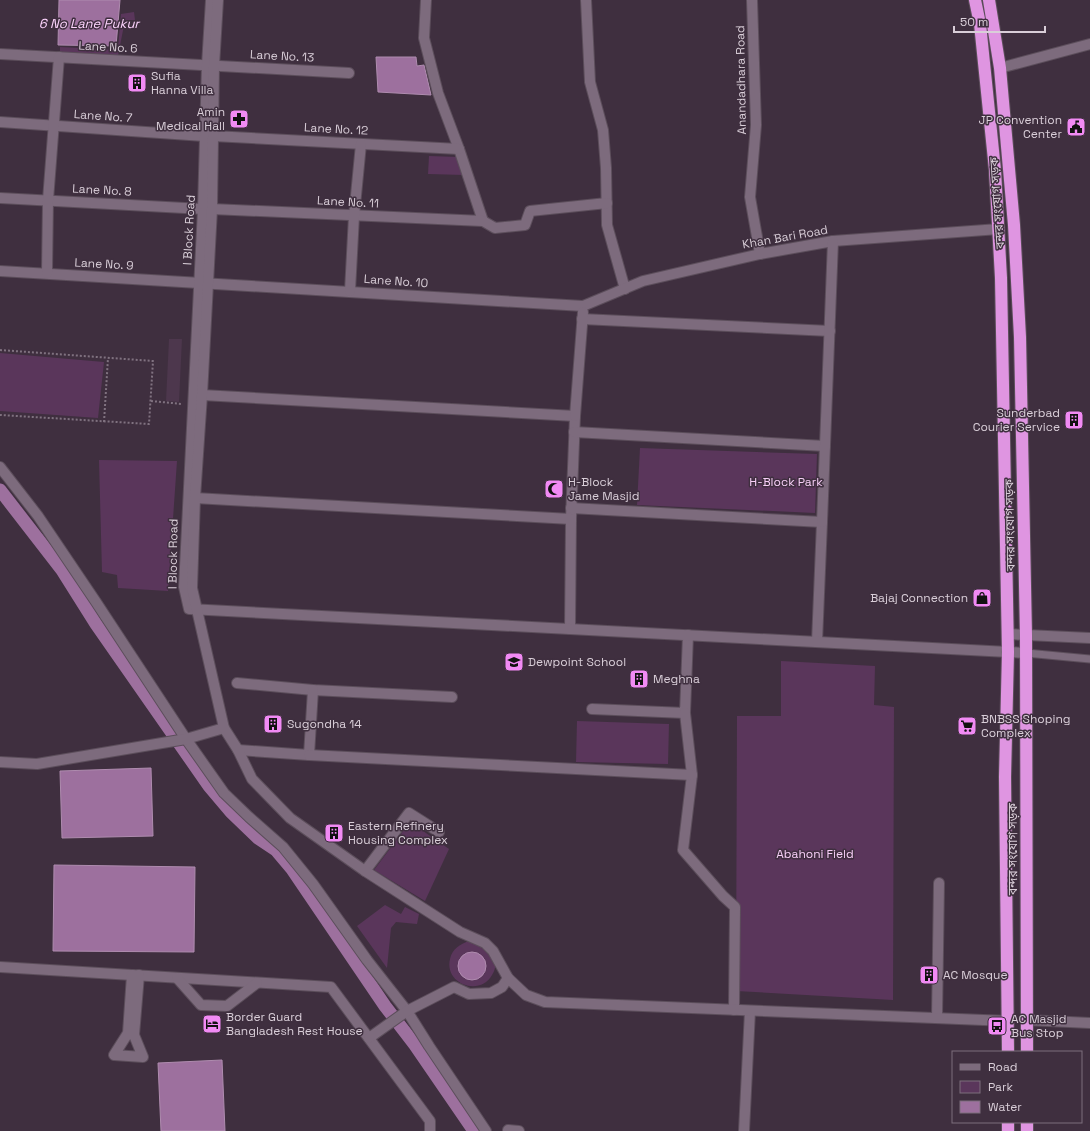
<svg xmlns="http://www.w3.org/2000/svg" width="1090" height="1131" font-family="'Space Grotesk','Noto Sans Bengali',sans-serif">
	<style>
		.built { fill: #4d374d }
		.green { fill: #5a365b }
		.water { fill: #9d709e; stroke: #af8caf }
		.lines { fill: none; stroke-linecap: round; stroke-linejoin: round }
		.canal { stroke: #9d709e; stroke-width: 13 }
		.lane-casing { stroke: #5c4e5b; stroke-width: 9 }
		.street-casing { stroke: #5c4e5b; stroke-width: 12 }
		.secondary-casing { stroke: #5c4e5b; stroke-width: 12 }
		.highway-casing { stroke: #5c4e5b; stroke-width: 14 }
		.path { stroke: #807280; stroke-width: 2; stroke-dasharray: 2 2; stroke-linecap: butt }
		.lane { stroke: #7d6b7d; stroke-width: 7 }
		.street { stroke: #7d6b7d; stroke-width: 10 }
		.secondary { stroke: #7d6b7d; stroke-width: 10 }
		.highway { stroke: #df95e1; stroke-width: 12 }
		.labels { text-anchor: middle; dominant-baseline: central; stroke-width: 3; stroke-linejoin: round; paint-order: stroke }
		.street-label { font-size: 12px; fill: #d9ced8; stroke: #3f2f3f }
		.poi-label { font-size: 12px; fill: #d9ced8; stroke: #3f2f3f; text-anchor: start }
		.park-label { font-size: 12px; fill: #f7cef7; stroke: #3f2f3f }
		.water-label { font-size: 13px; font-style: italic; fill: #fdd4fd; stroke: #3f2f3f }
	</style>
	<rect width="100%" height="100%" fill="#3f2f3f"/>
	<!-- built -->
	<path class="built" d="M169 339H182L179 402 166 401Z"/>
	<!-- green -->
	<g class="green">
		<path d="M134 12 135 20H125L118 56 60 53V47L115 50 118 48 121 14Z"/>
		<path d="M429 156 458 157 464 175 428 174Z"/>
		<path d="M0 353 104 362 98 418 0 411Z"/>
		<path d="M640 448 817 454 815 513 637 505Z"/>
		<path d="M99 460 177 461 168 591 118 588 117 575 102 572Z"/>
		<path d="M781 661 875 666 874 705 894 707 893 1000 736 991 737 716H781Z"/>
		<path d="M577 721 669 724 668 764 576 762Z"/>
		<path d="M410 822 449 849 425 901 374 870Z"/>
		<path d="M385 905 401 914 405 907 419 914 417 924 396 922 391 928 387 968 357 926Z"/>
		<path d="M469 941 484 944C487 950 493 957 495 963 496 967 494 972 492 975 480 997 444 984 450 959 452 949 460 944 469 941Z"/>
	</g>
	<!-- water -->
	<g class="water">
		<path d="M59 0H120L116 46 58 45Z"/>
		<path d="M376 57H416L417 66 424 65 431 95 378 92Z"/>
		<path d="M151 768 153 836 62 838 60 771Z"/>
		<path d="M54 865 195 867 194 952 53 951Z"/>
		<circle cx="472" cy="966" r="14"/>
		<path d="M222 1060 225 1131H161L158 1063Z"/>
	</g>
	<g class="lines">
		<!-- canal -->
		<path class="canal" d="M0 490 62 570 96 624 209 786 231 812 258 838 276 850 292 869 385 1006 415 1045 474 1131"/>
		<!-- lane casing -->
		<g class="lane-casing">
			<path id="lane" d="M1026 653 1090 659"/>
		</g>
		<!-- street casing -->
		<g class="street-casing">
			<g id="street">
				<path d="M426 0 424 38 438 93 459 149 483 221"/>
				<path d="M586 0 590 82 603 130 606 168 607 225 625 289"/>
				<path d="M752 0 756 125 750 197 760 254"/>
				<path d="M0 54 349 73"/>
				<path d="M1000 68 1090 44"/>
				<path d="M0 122 204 136"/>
				<path d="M213 136 459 149"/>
				<path d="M0 198 203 209"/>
				<path d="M212 209 483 221 495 228 525 225 530 211 607 203"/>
				<path d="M0 271 583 306 643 281 760 254 833 241 999 229"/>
				<path d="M47 273 48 200 59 57"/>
				<path d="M350 291 354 216 361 144"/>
				<path d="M582 319 830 331"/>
				<path d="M202 395 575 416 571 519"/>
				<path d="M575 416 583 312"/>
				<path d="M574 432 825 446"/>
				<path d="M0 467 38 516 96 602 186 739 224 793 249 817 283 847 313 884 367 960 407 1011 429 1046 486 1131"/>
				<path d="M195 498 571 519 570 629"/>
				<path d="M571 508 822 522 817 642"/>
				<path d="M822 522 833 241"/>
				<path d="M1008 634 1090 638"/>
				<path d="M237 683 313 690 452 697"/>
				<path d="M592 709 685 713 688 635"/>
				<path d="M685 713 692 775 683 850 723 896 735 907 734 1010"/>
				<path d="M238 750 309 755 313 690"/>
				<path d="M309 755 692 775"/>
				<path d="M0 762 37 764 186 739 224 728"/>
				<path d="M365 871 409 813 439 832"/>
				<path d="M0 967 331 987 430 1121V1131"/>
				<path d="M132 975 128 1033 114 1055 143 1057 134 1035 139 975"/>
				<path d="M177 978 201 1005 227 1006 257 983"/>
				<path d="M937 1018 939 883"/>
				<path d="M1027 1020 1090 1023"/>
				<path d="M369 1038 407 1011 454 987 469 994 491 993 502 987 508 978"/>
				<path d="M508 1130 519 1131"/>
				<path d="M744 1131 750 1011"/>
			</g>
		</g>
		<!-- secondary casing -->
		<g class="secondary-casing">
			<g id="secondary">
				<path d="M211 0 207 65 203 209 184 587 189 609 1026 653"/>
				<path d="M218 0 214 66 212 209 202 395 195 498 192 588 224 728 238 750 252 779 290 818 365 871 460 932 485 943 493 951 508 978 526 995 545 1002 1008 1021"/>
			</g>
		</g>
		<!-- highway casing -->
		<g class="highway-casing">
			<g id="highway">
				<path d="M975 0 980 24 995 170 1001 278 1008 652 1005 777 1008 1052"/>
				<path d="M989 0 1000 68 1014 225 1020 337 1026 635 1027 1052"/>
				<path d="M1008 1122V1131"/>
				<path d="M1027 1131V1122"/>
			</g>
		</g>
		<!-- path -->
		<g class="path">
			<path d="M0 350 153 361 149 424 0 415"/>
			<path d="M151 401 182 404"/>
			<path d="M104 422 108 358"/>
		</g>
		<!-- lane -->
		<use href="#lane" class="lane"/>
		<!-- street -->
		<use href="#street" class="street"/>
		<!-- secondary -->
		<use href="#secondary" class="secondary"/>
		<!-- highway -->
		<use href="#highway" class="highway"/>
	</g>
	<!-- icons -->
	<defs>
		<g id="building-square" transform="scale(1)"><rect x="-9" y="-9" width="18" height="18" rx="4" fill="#f18af4" stroke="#3f2f3f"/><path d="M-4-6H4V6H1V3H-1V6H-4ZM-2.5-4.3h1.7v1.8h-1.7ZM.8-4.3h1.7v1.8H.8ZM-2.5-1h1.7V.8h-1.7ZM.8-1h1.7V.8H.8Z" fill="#111"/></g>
		<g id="pharmacy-square" transform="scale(1)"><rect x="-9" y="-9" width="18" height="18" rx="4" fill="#f18af4" stroke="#3f2f3f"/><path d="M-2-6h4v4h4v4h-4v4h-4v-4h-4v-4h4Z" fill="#111"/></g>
		<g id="civic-square" transform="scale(1)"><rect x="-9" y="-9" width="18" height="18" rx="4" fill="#f18af4" stroke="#3f2f3f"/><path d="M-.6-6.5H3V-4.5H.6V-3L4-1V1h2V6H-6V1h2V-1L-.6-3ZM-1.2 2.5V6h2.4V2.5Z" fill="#111"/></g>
		<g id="mosque-square" transform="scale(1)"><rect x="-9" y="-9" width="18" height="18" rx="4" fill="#f18af4" stroke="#3f2f3f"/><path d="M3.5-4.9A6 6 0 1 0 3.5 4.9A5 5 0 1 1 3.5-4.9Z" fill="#111"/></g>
		<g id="shop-square" transform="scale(1)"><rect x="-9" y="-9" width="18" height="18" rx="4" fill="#f18af4" stroke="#3f2f3f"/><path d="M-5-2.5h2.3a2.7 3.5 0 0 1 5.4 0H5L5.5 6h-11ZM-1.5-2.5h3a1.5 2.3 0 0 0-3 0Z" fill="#111"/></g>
		<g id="school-square" transform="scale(1)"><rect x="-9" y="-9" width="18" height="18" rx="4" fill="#f18af4" stroke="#3f2f3f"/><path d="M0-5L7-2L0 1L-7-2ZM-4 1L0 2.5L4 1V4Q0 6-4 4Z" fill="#111"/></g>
		<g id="supermarket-square" transform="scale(1)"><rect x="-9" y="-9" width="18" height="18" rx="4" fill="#f18af4" stroke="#3f2f3f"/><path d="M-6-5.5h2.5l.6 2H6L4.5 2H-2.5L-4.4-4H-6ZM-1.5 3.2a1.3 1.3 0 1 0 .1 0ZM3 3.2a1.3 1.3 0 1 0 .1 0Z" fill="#111"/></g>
		<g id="hotel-square" transform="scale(1)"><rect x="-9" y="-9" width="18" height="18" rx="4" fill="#f18af4" stroke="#3f2f3f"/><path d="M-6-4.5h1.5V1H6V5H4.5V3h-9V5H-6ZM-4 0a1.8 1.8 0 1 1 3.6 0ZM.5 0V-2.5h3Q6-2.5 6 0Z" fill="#111"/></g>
		<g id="bus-square" transform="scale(1)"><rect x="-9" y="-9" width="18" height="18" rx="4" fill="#f18af4" stroke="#3f2f3f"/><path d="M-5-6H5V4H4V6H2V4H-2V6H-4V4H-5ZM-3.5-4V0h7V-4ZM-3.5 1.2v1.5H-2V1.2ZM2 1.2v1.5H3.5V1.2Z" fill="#111"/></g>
	</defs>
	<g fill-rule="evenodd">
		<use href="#building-square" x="137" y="83"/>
		<use href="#pharmacy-square" x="239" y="119"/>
		<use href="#civic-square" x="1076" y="127"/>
		<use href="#building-square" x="1074" y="420"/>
		<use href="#mosque-square" x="554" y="489"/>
		<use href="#shop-square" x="982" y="598"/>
		<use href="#school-square" x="514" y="662"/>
		<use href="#building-square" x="639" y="679"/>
		<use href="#building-square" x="273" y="724"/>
		<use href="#supermarket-square" x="967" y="726"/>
		<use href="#building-square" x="334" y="833"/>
		<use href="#building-square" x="929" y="975"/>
		<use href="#hotel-square" x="212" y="1024"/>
		<use href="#bus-square" x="997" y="1026"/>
	</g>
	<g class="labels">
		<!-- street labels -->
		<g class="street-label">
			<text transform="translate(108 47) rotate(3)">Lane No. 6</text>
			<text transform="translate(282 56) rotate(3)">Lane No. 13</text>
			<text transform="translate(741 80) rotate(-91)">Anandadhara Road</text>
			<text transform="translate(103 116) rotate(4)">Lane No. 7</text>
			<text transform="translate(336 129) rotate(3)">Lane No. 12</text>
			<text transform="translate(102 190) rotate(3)">Lane No. 8</text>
			<text transform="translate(348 202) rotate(3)">Lane No. 11</text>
			<text transform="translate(997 203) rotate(-94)">বন্দর সংযোগ সড়ক</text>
			<text transform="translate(189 230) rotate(-87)">I Block Road</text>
			<text transform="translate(785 237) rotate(-10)">Khan Bari Road</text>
			<text transform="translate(104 264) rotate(3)">Lane No. 9</text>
			<text transform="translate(396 281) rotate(4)">Lane No. 10</text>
			<text transform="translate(1010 525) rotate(-91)">বন্দর সংযোগ সড়ক</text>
			<text transform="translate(173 554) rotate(-89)">I Block Road</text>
			<text transform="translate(1013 849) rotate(-90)">বন্দর সংযোগ সড়ক</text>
		</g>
		<!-- poi labels -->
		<g class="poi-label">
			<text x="151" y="76">Sufia<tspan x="151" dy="14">Hanna Villa</tspan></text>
			<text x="225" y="112" text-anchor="end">Amin<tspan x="225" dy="14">Medical Hall</tspan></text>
			<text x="1062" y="120" text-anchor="end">JP Convention<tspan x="1062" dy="14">Center</tspan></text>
			<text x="1060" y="413" text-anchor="end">Sunderbad<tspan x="1060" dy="14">Courier Service</tspan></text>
			<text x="568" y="482">H-Block<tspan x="568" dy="14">Jame Masjid</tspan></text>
			<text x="968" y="598" text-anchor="end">Bajaj Connection</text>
			<text x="528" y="662">Dewpoint School</text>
			<text x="653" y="679">Meghna</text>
			<text x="981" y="719">BNBSS Shoping<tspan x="981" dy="14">Complex</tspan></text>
			<text x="287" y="724">Sugondha 14</text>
			<text x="348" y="826">Eastern Refinery<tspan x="348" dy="14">Housing Complex</tspan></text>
			<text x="943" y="975">AC Mosque</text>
			<text x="226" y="1017">Border Guard<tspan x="226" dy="14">Bangladesh Rest House</tspan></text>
			<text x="1011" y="1019">AC Masjid<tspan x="1011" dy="14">Bus Stop</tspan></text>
		</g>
		<!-- park labels -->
		<g class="park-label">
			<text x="786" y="482">H-Block Park</text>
			<text x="815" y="854">Abahoni Field</text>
		</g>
		<!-- water labels -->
		<g class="water-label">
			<text x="89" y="23">6 No Lane Pukur</text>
		</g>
	</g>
	<!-- legend -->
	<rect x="952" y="1051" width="130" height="72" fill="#3f2f3f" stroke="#7d6f7c"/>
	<rect x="960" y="1064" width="20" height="6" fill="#7d6b7d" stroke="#7d6f7c"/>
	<text x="988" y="1071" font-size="12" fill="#d9ced8">Road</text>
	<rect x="960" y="1081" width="20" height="12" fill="#5a365b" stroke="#7d6f7c"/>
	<text x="988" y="1091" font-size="12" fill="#d9ced8">Park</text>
	<rect x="960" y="1101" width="20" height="12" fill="#9d709e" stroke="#7d6f7c"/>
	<text x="988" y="1111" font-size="12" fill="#d9ced8">Water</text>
	<!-- scale -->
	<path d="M954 26v6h91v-6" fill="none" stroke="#d9ced8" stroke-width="2"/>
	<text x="960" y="26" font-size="12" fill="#d9ced8" stroke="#3f2f3f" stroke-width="3" paint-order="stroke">50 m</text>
</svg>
